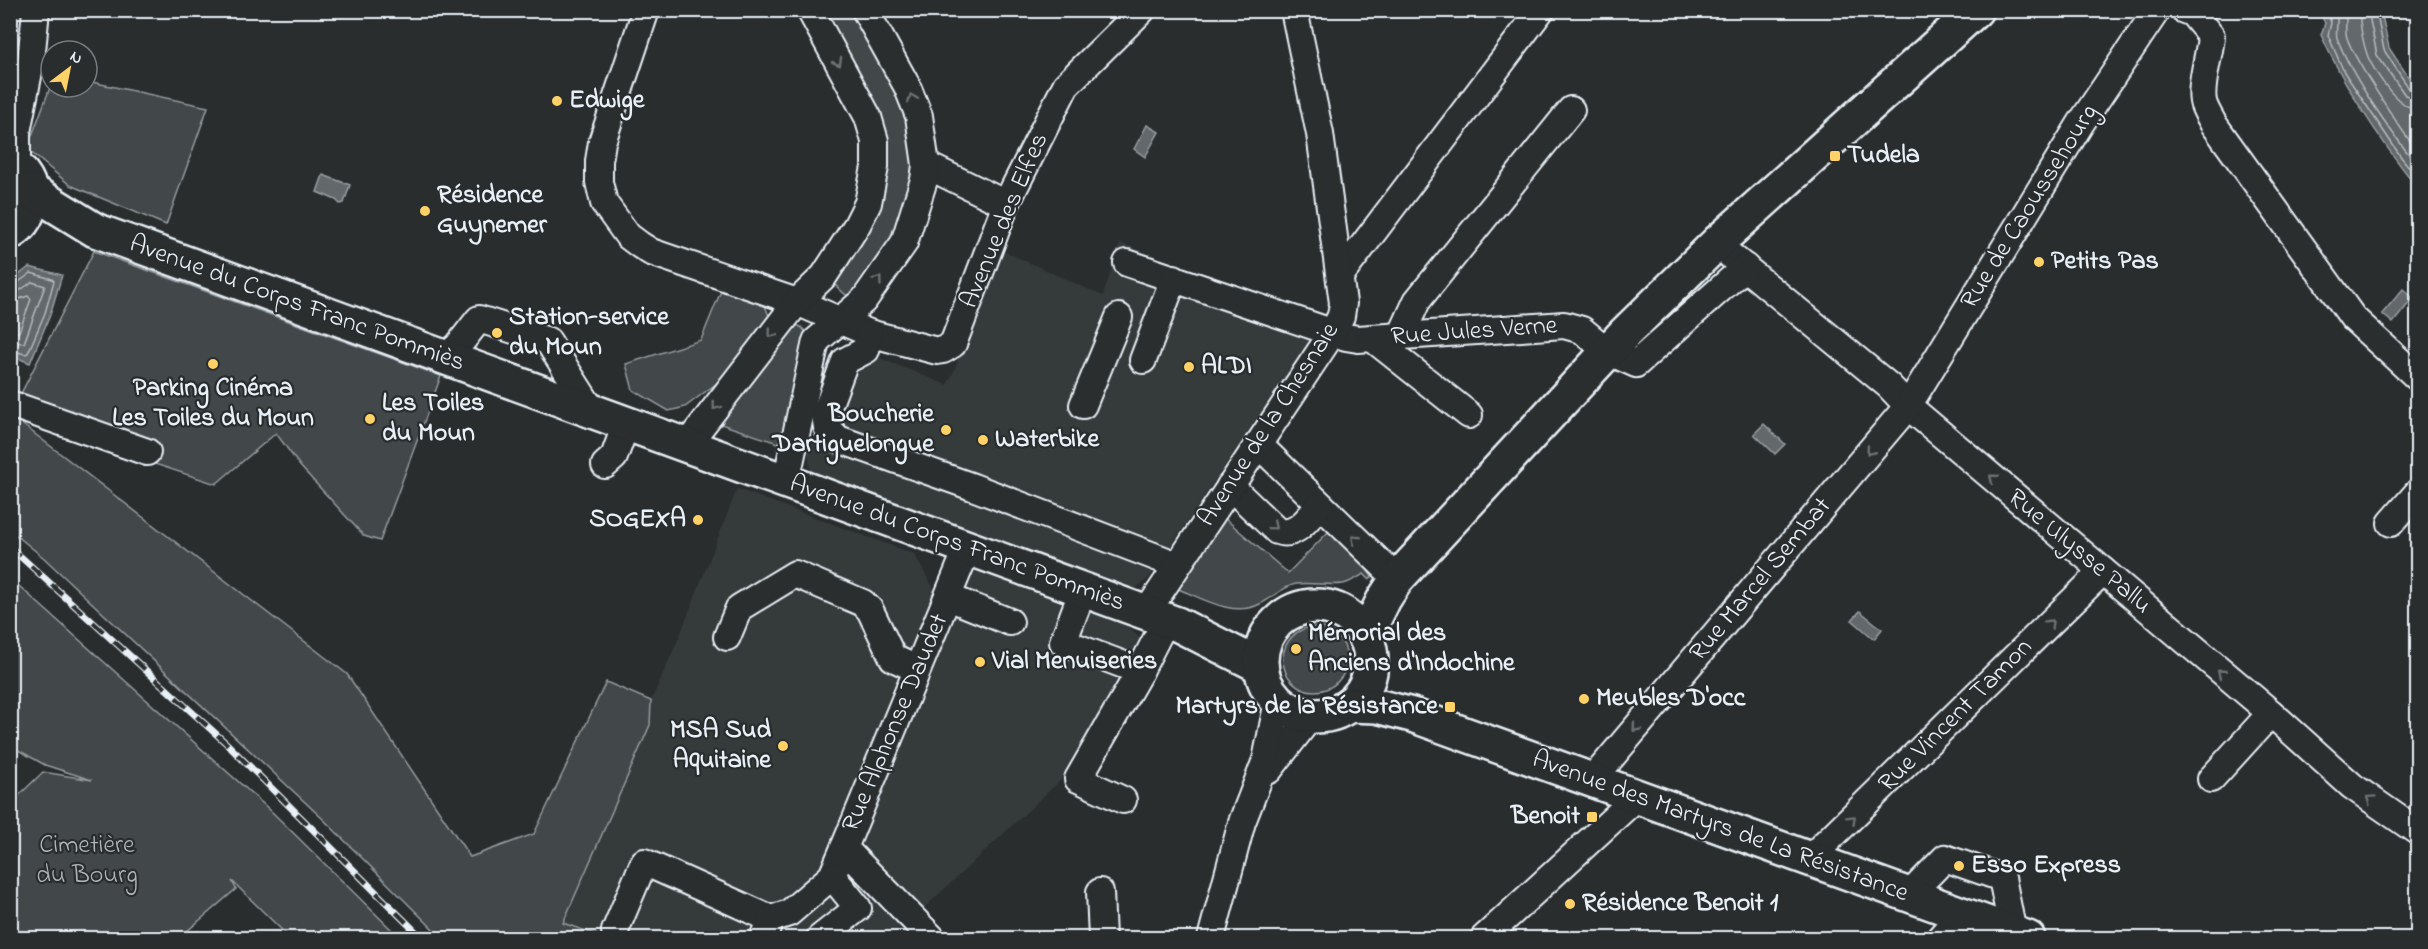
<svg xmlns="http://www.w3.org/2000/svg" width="2428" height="949" font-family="'Indie Flower',sans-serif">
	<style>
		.built { fill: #363a3b }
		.green { fill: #424648; stroke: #959ca0; stroke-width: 1.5 }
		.water { fill: #63686b; stroke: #989fa3; stroke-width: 1.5 }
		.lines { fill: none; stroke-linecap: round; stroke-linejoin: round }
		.shore { stroke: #b3bac0; stroke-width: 1.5 }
		.minor-casing { stroke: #e8f1f8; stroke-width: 30 }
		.major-casing { stroke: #e8f1f8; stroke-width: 38 }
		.minor { stroke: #2a2d2e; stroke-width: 26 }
		.major { stroke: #2a2d2e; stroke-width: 33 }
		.rail-casing { stroke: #e8f1f8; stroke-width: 7 }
		.rail { stroke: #2a2d2e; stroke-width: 4.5; stroke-dasharray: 14; stroke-linecap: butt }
		.oneway { stroke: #6c7275 }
		.poi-dot { fill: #ffd166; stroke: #2a2d2e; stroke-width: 2 }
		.labels { text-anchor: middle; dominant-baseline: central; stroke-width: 4.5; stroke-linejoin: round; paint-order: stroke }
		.poi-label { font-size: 26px; font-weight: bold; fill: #e8f1f8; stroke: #2a2d2e; text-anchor: start }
		.street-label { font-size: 26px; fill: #e8f1f8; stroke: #2a2d2e }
		.park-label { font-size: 26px; fill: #aeb5ba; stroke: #2a2d2e }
	</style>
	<rect width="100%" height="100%" fill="#2a2d2e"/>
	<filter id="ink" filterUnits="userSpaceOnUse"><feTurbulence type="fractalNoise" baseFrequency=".0167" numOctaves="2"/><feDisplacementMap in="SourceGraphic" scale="12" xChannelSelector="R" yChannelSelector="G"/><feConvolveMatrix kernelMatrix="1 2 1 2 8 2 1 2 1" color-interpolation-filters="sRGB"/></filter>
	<g filter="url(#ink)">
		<!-- built -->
		<g class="built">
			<path d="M1120 243 1324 319 1149 578 1130 593 1119 619 1143 641 1063 778 921 911 860 843 976 563 985 535 812 478 808 453 847 345 947 385 954 371 1001 250 1103 296Z"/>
			<path d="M737 489 914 554 935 591 829 854 845 864 907 922 887 938H606L563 923 650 725 651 701 678 640Z"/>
		</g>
		<!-- green -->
		<g class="green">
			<path d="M819 11H856L905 99 914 139 912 184 903 222 853 295H846L835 285 833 278 881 188Z"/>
			<path d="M87 81 208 107 166 225 70 185 27 149 51 85 87 87Z"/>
			<path d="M94 251 441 376 380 541 364 536 300 466 276 433 216 484 14 418 347 674 470 857 534 834 606 682 651 701 650 725 563 923 606 938H442L323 819 44 558 11 531 10 415Z"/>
			<path d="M723 286 764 303 769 316 765 331 721 380 685 407 669 411 633 390 626 364 701 340Z"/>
			<path d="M795 325 801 327 806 332V341L783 439 778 443 721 424 726 408Z"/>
			<path d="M1222 516 1288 573 1333 527 1349 542 1372 577 1369 579 1364 574C1358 577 1350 583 1343 584 1328 586 1312 582 1296 584 1281 587 1273 598 1260 604 1233 618 1202 598 1176 588Z"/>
			<path d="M10 578 270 810 400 938H290L232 881 236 889 179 938H11V803L43 772 92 780 45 765 11 746Z"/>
			<circle cx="1315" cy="659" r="32"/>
		</g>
		<!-- water -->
		<g class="water">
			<path d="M2319 11H2381L2389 48 2417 90V187C2380 140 2346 90 2321 35L2325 23Z"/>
			<path d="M1147 125 1159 132 1145 157 1134 149Z"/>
			<path d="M323 175 350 185 344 203 340 204 336 200 317 192Z"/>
			<path d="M29 267 62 275 50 315 30 363 10 355 11 281Z"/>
			<path d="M2403 289 2413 298 2393 323 2382 314Z"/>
			<path d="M1764 424 1785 444 1775 454 1754 434Z"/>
			<path d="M1860 611 1882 629 1874 639 1852 620Z"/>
		</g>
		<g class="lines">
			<!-- shore -->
			<g class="shore">
				<path d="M2327 10 2331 23 2328 35 2344 72 2401 157 2418 178"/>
				<path d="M2336 10C2339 22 2335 32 2337 38 2353 79 2390 131 2418 166"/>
				<path d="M2345 10C2347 19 2345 25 2346 33 2346 49 2405 135 2418 152"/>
				<path d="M2359 10C2360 24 2363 44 2368 57 2376 74 2398 109 2418 109"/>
				<path d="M2368 10 2377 55 2405 95 2418 100"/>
				<path d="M2376 10 2384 50 2410 90 2418 93"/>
				<path d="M10 285 16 284 31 273 52 279 54 281 45 313 28 353 25 354 10 350"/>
				<path d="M10 293 19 291 32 282 45 286 24 343 10 342"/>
				<path d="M10 302 28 296 31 299 19 332 10 333"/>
			</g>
			<!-- minor casing -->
			<g class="minor-casing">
				<g id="minor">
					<path d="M646 10 602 142 599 161V182L604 203 628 236 640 245 651 252 797 302 869 333 937 351 943 350 953 344 1006 204 1066 85 1142 10"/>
					<path d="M2184 10 2192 13 2211 36C2210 54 2198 90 2204 105 2206 111 2210 117 2213 123L2353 318 2418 378"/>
					<path d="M926 165 1006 204"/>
					<path d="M17 166V132L31 61 36 10"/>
					<path d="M1731 256 1889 386 1908 406 2271 713 2352 786 2418 832"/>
					<path d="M1127 263 1346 337 1358 339 1564 325 1582 330 1607 351 1636 364 1745 267"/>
					<path d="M1340 276 1541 10"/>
					<path d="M869 333 866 350 845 361 825 415 827 427 838 439 973 487 1177 565"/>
					<path d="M1401 336 1417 301 1571 110"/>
					<path d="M1372 338 1469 415"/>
					<path d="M444 358 458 346 479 319 548 341 593 412"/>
					<path d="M1143 360 1174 278"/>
					<path d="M10 404 147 452"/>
					<path d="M1083 405 1119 317"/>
					<path d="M1258 444 1397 579"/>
					<path d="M686 446 797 302 824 276 857 225 868 203 875 167V141L868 117 810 10"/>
					<path d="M605 465 614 457 626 424"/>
					<path d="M786 482 816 341 864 300 904 243 924 180 926 165 919 116 907 86 865 10"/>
					<path d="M1230 486 1277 531C1296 538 1308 518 1320 505"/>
					<path d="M2391 523 2418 492"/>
					<path d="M1083 590 1063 642 1140 671 1166 620"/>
					<path d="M948 597 1010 622"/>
					<path d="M1146 613 1333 332 1341 316 1343 303 1320 134 1294 10"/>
					<path d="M727 637 739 608 795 574 863 603 870 610 893 658 917 669"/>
					<path d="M1269 770 1311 716"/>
					<path d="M2211 779 2271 713"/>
					<path d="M1592 780 1908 406 2081 123 2157 10"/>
					<path d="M1123 800 1078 779 1140 671"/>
					<path d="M1809 859 2103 571"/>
					<path d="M1100 892 1102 938"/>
					<path d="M1909 895 1945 858 2002 878 2013 933"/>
					<path d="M615 931 644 862 771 919"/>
					<path d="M763 938 771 919 789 913 832 876 844 848"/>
					<path d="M820 938 858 908 832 876"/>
					<path d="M932 938 844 848 968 547"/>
					<path d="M1211 938 1242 822 1266 760 1278 701"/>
					<path d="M1484 938 1637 797"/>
					<path d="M1940 938 1961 914"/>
				</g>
			</g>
			<!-- major casing -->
			<g class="major-casing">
				<g id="major">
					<path d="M10 163C38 179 37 217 10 233"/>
					<path d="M30 190 95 230 1177 624 1260 666"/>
					<circle cx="1316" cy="661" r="55"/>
					<path d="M1365 637 1384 599 1397 579 1625 333 1718 242 1976 10"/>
					<path d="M1349 705 1377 706 1412 715 2028 938"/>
				</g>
			</g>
			<!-- minor -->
			<use href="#minor" class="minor"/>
			<!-- major -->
			<use href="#major" class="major"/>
			<!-- rail casing -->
			<g class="rail-casing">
				<path id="rail" d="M10 547 226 743 422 938"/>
			</g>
			<!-- rail -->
			<use href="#rail" class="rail"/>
		</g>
		<!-- one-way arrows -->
		<defs><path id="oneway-chevron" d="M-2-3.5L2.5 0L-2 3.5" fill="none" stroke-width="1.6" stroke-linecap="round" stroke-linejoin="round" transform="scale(1.5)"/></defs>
		<g class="oneway">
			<use href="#oneway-chevron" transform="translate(838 62) rotate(61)"/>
			<use href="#oneway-chevron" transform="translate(912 98) rotate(-112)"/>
			<use href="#oneway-chevron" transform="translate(878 280) rotate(-54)"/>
			<use href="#oneway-chevron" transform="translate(772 334) rotate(128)"/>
			<use href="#oneway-chevron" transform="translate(716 406) rotate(128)"/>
			<use href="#oneway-chevron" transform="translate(1870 451) rotate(130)"/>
			<use href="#oneway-chevron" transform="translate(1993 478) rotate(-140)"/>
			<use href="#oneway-chevron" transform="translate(1273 526) rotate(40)"/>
			<use href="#oneway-chevron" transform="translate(1355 539) rotate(-136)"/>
			<use href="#oneway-chevron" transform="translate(2050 623) rotate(-45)"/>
			<use href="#oneway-chevron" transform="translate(2221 673) rotate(-140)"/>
			<use href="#oneway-chevron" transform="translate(1636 728) rotate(130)"/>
			<use href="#oneway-chevron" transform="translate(2370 799) rotate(-145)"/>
			<use href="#oneway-chevron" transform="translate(1852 819) rotate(-45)"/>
		</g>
	</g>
	<!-- markers -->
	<g class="poi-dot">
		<circle cx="557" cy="101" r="6"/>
		<rect x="1829" y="150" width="12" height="12" rx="3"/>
		<circle cx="425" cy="211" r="6"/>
		<circle cx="2039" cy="262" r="6"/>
		<circle cx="497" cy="333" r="6"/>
		<circle cx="213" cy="364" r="6"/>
		<circle cx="1189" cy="367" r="6"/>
		<circle cx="370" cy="419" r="6"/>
		<circle cx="946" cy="430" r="6"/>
		<circle cx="983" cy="440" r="6"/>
		<circle cx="698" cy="520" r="6"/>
		<circle cx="1296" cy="649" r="6"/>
		<circle cx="980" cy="662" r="6"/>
		<circle cx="1584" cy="699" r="6"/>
		<rect x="1444" y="701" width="12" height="12" rx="3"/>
		<circle cx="783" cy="746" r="6"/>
		<rect x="1586" y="811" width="12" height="12" rx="3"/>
		<circle cx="1959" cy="866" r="6"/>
		<circle cx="1570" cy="904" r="6"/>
	</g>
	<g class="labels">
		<!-- poi labels -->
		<g class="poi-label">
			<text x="569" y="101">Edwige</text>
			<text x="1847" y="156">Tudela</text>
			<text x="437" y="196">Résidence<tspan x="437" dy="30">Guynemer</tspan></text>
			<text x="2051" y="262">Petits Pas</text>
			<text x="509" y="318">Station-service<tspan x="509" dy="30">du Moun</tspan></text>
			<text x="1201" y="367">ALDI</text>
			<text x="213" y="389" text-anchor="middle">Parking Cinéma<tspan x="213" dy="30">Les Toiles du Moun</tspan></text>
			<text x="382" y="404">Les Toiles<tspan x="382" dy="30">du Moun</tspan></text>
			<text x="934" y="415" text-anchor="end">Boucherie<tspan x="934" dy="30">Dartiguelongue</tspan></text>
			<text x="995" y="440">Waterbike</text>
			<text x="686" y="520" text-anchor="end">SOGEXA</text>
			<text x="1308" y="634">Mémorial des<tspan x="1308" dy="30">Anciens d'Indochine</tspan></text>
			<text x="992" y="662">Vial Menuiseries</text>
			<text x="1596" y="699">Meubles D'occ</text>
			<text x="1438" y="707" text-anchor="end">Martyrs de la Résistance</text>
			<text x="771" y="731" text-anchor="end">MSA Sud<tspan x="771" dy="30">Aquitaine</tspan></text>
			<text x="1580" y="817" text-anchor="end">Benoit</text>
			<text x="1971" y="866">Esso Express</text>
			<text x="1582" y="904">Résidence Benoit 1</text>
		</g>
		<!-- street labels -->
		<g class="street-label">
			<text transform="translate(2030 207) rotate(-58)">Rue de Caoussehourg</text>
			<text transform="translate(1005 221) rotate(-67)">Avenue des Elfes</text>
			<text transform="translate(297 304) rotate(20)">Avenue du Corps Franc Pommiès</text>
			<text transform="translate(1474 332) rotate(-4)">Rue Jules Verne</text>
			<text transform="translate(1269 425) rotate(-57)">Avenue de la Chesnaie</text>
			<text transform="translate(957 544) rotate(20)">Avenue du Corps Franc Pommiès</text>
			<text transform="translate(2079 552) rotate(40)">Rue Ulysse Pallu</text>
			<text transform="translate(1761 580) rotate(-50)">Rue Marcel Sembat</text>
			<text transform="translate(1956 716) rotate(-45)">Rue Vincent Tamon</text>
			<text transform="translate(896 723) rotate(-67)">Rue Alphonse Daudet</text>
			<text transform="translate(1720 827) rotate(20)">Avenue des Martyrs de La Résistance</text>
		</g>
		<!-- park labels -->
		<g class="park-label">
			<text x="87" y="846">Cimetière<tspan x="87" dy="30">du Bourg</tspan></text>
		</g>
	</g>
	<!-- margin -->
	<rect width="2428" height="949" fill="none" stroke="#2a2d2e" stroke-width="36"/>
	<rect x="18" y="18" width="2392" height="913" fill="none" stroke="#e8f1f8" stroke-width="2" filter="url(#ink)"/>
	<!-- north arrow -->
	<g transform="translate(69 69) rotate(32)"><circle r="28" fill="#2a2d2e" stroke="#767b7f" stroke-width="1.5"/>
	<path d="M0-4.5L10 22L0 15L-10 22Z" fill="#ffd166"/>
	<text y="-9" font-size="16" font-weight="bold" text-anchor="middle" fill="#e8f1f8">N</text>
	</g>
</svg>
